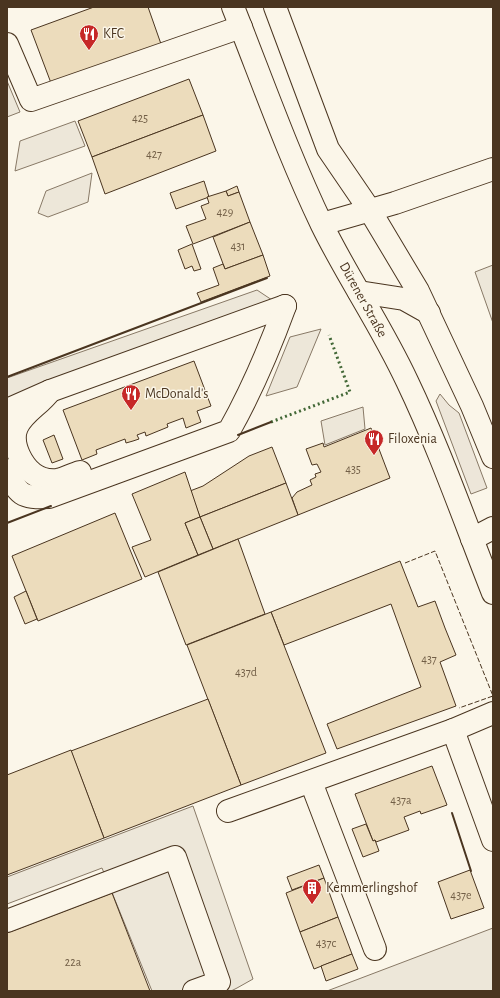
<svg xmlns="http://www.w3.org/2000/svg" width="500" height="998" font-family="'Alegreya Sans',sans-serif">
	<style>
		.green { fill: #ede6d9; stroke: #887966 }
		.parking { fill: #ede7d9; stroke: #887966 }
		.building { fill: #ecdcbc; stroke: #4a3520 }
		.lines { fill: none; stroke-linecap: round; stroke-linejoin: round }
		.minor-casing { stroke: #4a3520; stroke-width: 24 }
		.major-casing { stroke: #4a3520; stroke-width: 24 }
		.minor { stroke: #fbf6e9; stroke-width: 22 }
		.major { stroke: #fbf6e9; stroke-width: 22 }
		.hedge { stroke: #436837; stroke-width: 3; stroke-dasharray: 2 3; stroke-linecap: butt }
		.fence { stroke: #4a3520; stroke-width: 1; stroke-dasharray: 5 2; stroke-linecap: butt }
		.wall { stroke: #4a3520; stroke-width: 2 }
		.labels { text-anchor: middle; dominant-baseline: central; stroke-width: 3; stroke-linejoin: round; paint-order: stroke }
		.number-label { font-size: 12px; fill: #725f47 }
		.poi-label { font-size: 14px; fill: #4a3520; stroke: #fbf6e9; text-anchor: start }
		.street-label { font-size: 14px; fill: #4a3520; stroke: #fbf6e9 }
	</style>
	<rect width="100%" height="100%" fill="#fbf6e9"/>
	<!-- green -->
	<path class="green" d="M440 394 449 405 459 413 487 488 471 494 436 401Z"/>
	<!-- parking -->
	<g class="parking">
		<path d="M7 81 20 112 7 117Z"/>
		<path d="M75 121 85 146 15 171 20 141Z"/>
		<path d="M92 173 88 202 48 217 38 213 46 191Z"/>
		<path d="M493 265V323L475 272Z"/>
		<path d="M257 290 275 302 7 403V378Z"/>
		<path d="M321 329 297 387 266 396 290 337Z"/>
		<path d="M363 407 365 429 325 445 321 421Z"/>
		<path d="M193 806 253 979 237 988 231 991H152L102 868 7 904V877Z"/>
		<path d="M493 928V991H327Z"/>
	</g>
	<!-- building -->
	<g class="building">
		<path d="M94 7H148L161 44 51 83 31 30Z"/>
		<path d="M189 79 203 115 92 157 78 121Z"/>
		<path d="M203 115 216 151 105 194 92 157Z"/>
		<path d="M204 181 209 197 176 209 170 193Z"/>
		<path d="M237 186 239 192 228 196 226 191Z"/>
		<path d="M226 191 228 196 239 192 250 222 193 244 186 226 206 219 201 206 209 203 207 197Z"/>
		<path d="M250 222 263 255 225 269 213 237Z"/>
		<path d="M192 244 201 269 194 271 192 266 185 269 178 250Z"/>
		<path d="M263 255 270 276 201 302 197 293 219 285 213 268 223 264 225 269Z"/>
		<path d="M194 361 211 406 197 411 201 422 186 428 183 418 167 424 168 427 146 436 145 432 137 435 139 439 133 441 126 443 125 439 96 450 97 454 82 460 63 410Z"/>
		<path d="M371 428 390 478 298 515 292 498 297 492 312 485 310 480 316 477 315 474 321 472 317 464 312 465 306 449 323 443 324 447Z"/>
		<path d="M54 435 63 459 52 463 43 440Z"/>
		<path d="M272 447 286 483 200 517 190 491 203 486 249 456Z"/>
		<path d="M185 472 200 517 185 523 198 555 145 577 132 547 151 540 132 494Z"/>
		<path d="M286 483 298 515 213 549 200 517Z"/>
		<path d="M115 513 142 579 38 621 12 556Z"/>
		<path d="M200 517 213 549 198 555 185 523Z"/>
		<path d="M238 539 265 614 186 645 158 572Z"/>
		<path d="M400 561 418 607 435 601 445 628 456 655 440 662 456 706 337 749 327 724 421 687 391 604 284 645 271 612Z"/>
		<path d="M26 591 37 619 25 624 14 597Z"/>
		<path d="M271 612 326 753 241 785 187 645Z"/>
		<path d="M208 699 241 785 104 838 71 751Z"/>
		<path d="M71 750 104 838 7 875V775Z"/>
		<path d="M432 766 447 805 421 814 420 811 404 817 409 830 376 842 375 840 373 841 355 794Z"/>
		<path d="M366 824 373 841 375 840 379 851 363 857 352 829Z"/>
		<path d="M319 865 324 878 292 890 287 877Z"/>
		<path d="M470 870 484 908 451 919 438 882Z"/>
		<path d="M324 878 338 917 300 932 286 893Z"/>
		<path d="M112 893 150 991H7V933Z"/>
		<path d="M338 917 352 954 314 969 300 932Z"/>
		<path d="M352 954 358 969 326 981 321 966Z"/>
	</g>
	<g class="lines">
		<!-- minor casing -->
		<g class="minor-casing">
			<g id="minor">
				<path d="M7 44 31 100 241 27"/>
				<path d="M322 224 395 203 493 169"/>
				<path d="M359 292 404 299 429 313"/>
				<path d="M50 391C40 405 24 412 17 427 13 436 15 446 19 455 26 470 38 482 57 480 64 479 73 474 80 472"/>
				<path d="M7 410 50 391 285 306"/>
				<path d="M7 470C18 495 21 498 49 497L229 431C252 390 269 350 285 306"/>
				<path d="M472 539 493 528"/>
				<path d="M453 730 493 840"/>
				<path d="M311 782 375 949"/>
				<path d="M228 811 453 730 493 713"/>
				<path d="M7 921 175 857 219 982 194 991"/>
			</g>
		</g>
		<!-- major casing -->
		<g class="major-casing">
			<g id="major">
				<path d="M233 7C262 80 288 154 322 225 348 278 382 327 407 381 440 450 465 522 493 593"/>
				<path d="M275 7 328 149 369 209 418 291 472 406 493 457"/>
			</g>
		</g>
		<!-- minor -->
		<use href="#minor" class="minor"/>
		<!-- major -->
		<use href="#major" class="major"/>
		<!-- hedge -->
		<path class="hedge" d="M271 422 350 392 329 335"/>
		<!-- fence -->
		<path class="fence" d="M405 563 435 551 493 696 459 708"/>
		<!-- wall -->
		<g class="wall">
			<path d="M7 377 267 278"/>
			<path d="M238 435 271 422"/>
			<path d="M7 523 51 506"/>
			<path d="M452 813 471 871"/>
		</g>
	</g>
	<!-- icons -->
	<defs>
		<g id="restaurant-pin" transform="scale(1)"><path d="M0 17L-7.5 6A9.5 9.5 0 1 1 7.5 6Z" fill="#c62828" stroke="#fbf6e9"/><path d="M-5-6h1v4h1v-4h1v4h1v-4h1v5L-1.5 .5V6h-2V.5L-5-1ZM5-6V6H3V1.5H1.5Q1.5-4 5-6Z" fill="#fff"/></g>
		<g id="building-pin" transform="scale(1)"><path d="M0 17L-7.5 6A9.5 9.5 0 1 1 7.5 6Z" fill="#c62828" stroke="#fbf6e9"/><path d="M-4-6H4V6H1V3H-1V6H-4ZM-2.5-4.3h1.7v1.8h-1.7ZM.8-4.3h1.7v1.8H.8ZM-2.5-1h1.7V.8h-1.7ZM.8-1h1.7V.8H.8Z" fill="#fff"/></g>
	</defs>
	<g fill-rule="evenodd">
		<use href="#restaurant-pin" x="89" y="34"/>
		<use href="#restaurant-pin" x="131" y="394"/>
		<use href="#restaurant-pin" x="374" y="439"/>
		<use href="#building-pin" x="312" y="888"/>
	</g>
	<g class="labels">
		<!-- number labels -->
		<g class="number-label">
			<text x="140" y="118">425</text>
			<text x="154" y="154">427</text>
			<text x="225" y="212">429</text>
			<text x="238" y="246">431</text>
			<text x="353" y="469">435</text>
			<text x="429" y="659">437</text>
			<text x="246" y="672">437d</text>
			<text x="401" y="800">437a</text>
			<text x="461" y="895">437e</text>
			<text x="326" y="943">437c</text>
			<text x="73" y="962">22a</text>
		</g>
		<!-- poi labels -->
		<g class="poi-label">
			<text x="103" y="34">KFC</text>
			<text x="145" y="394">McDonald's</text>
			<text x="388" y="439">Filoxenia</text>
			<text x="326" y="888">Kemmerlingshof</text>
		</g>
		<!-- street labels -->
		<g class="street-label">
			<text transform="translate(363 300) rotate(61)">Dürener Straße</text>
		</g>
	</g>
	<!-- border -->
	<rect width="500" height="998" fill="none" stroke="#4a3520" stroke-width="16"/>
</svg>
